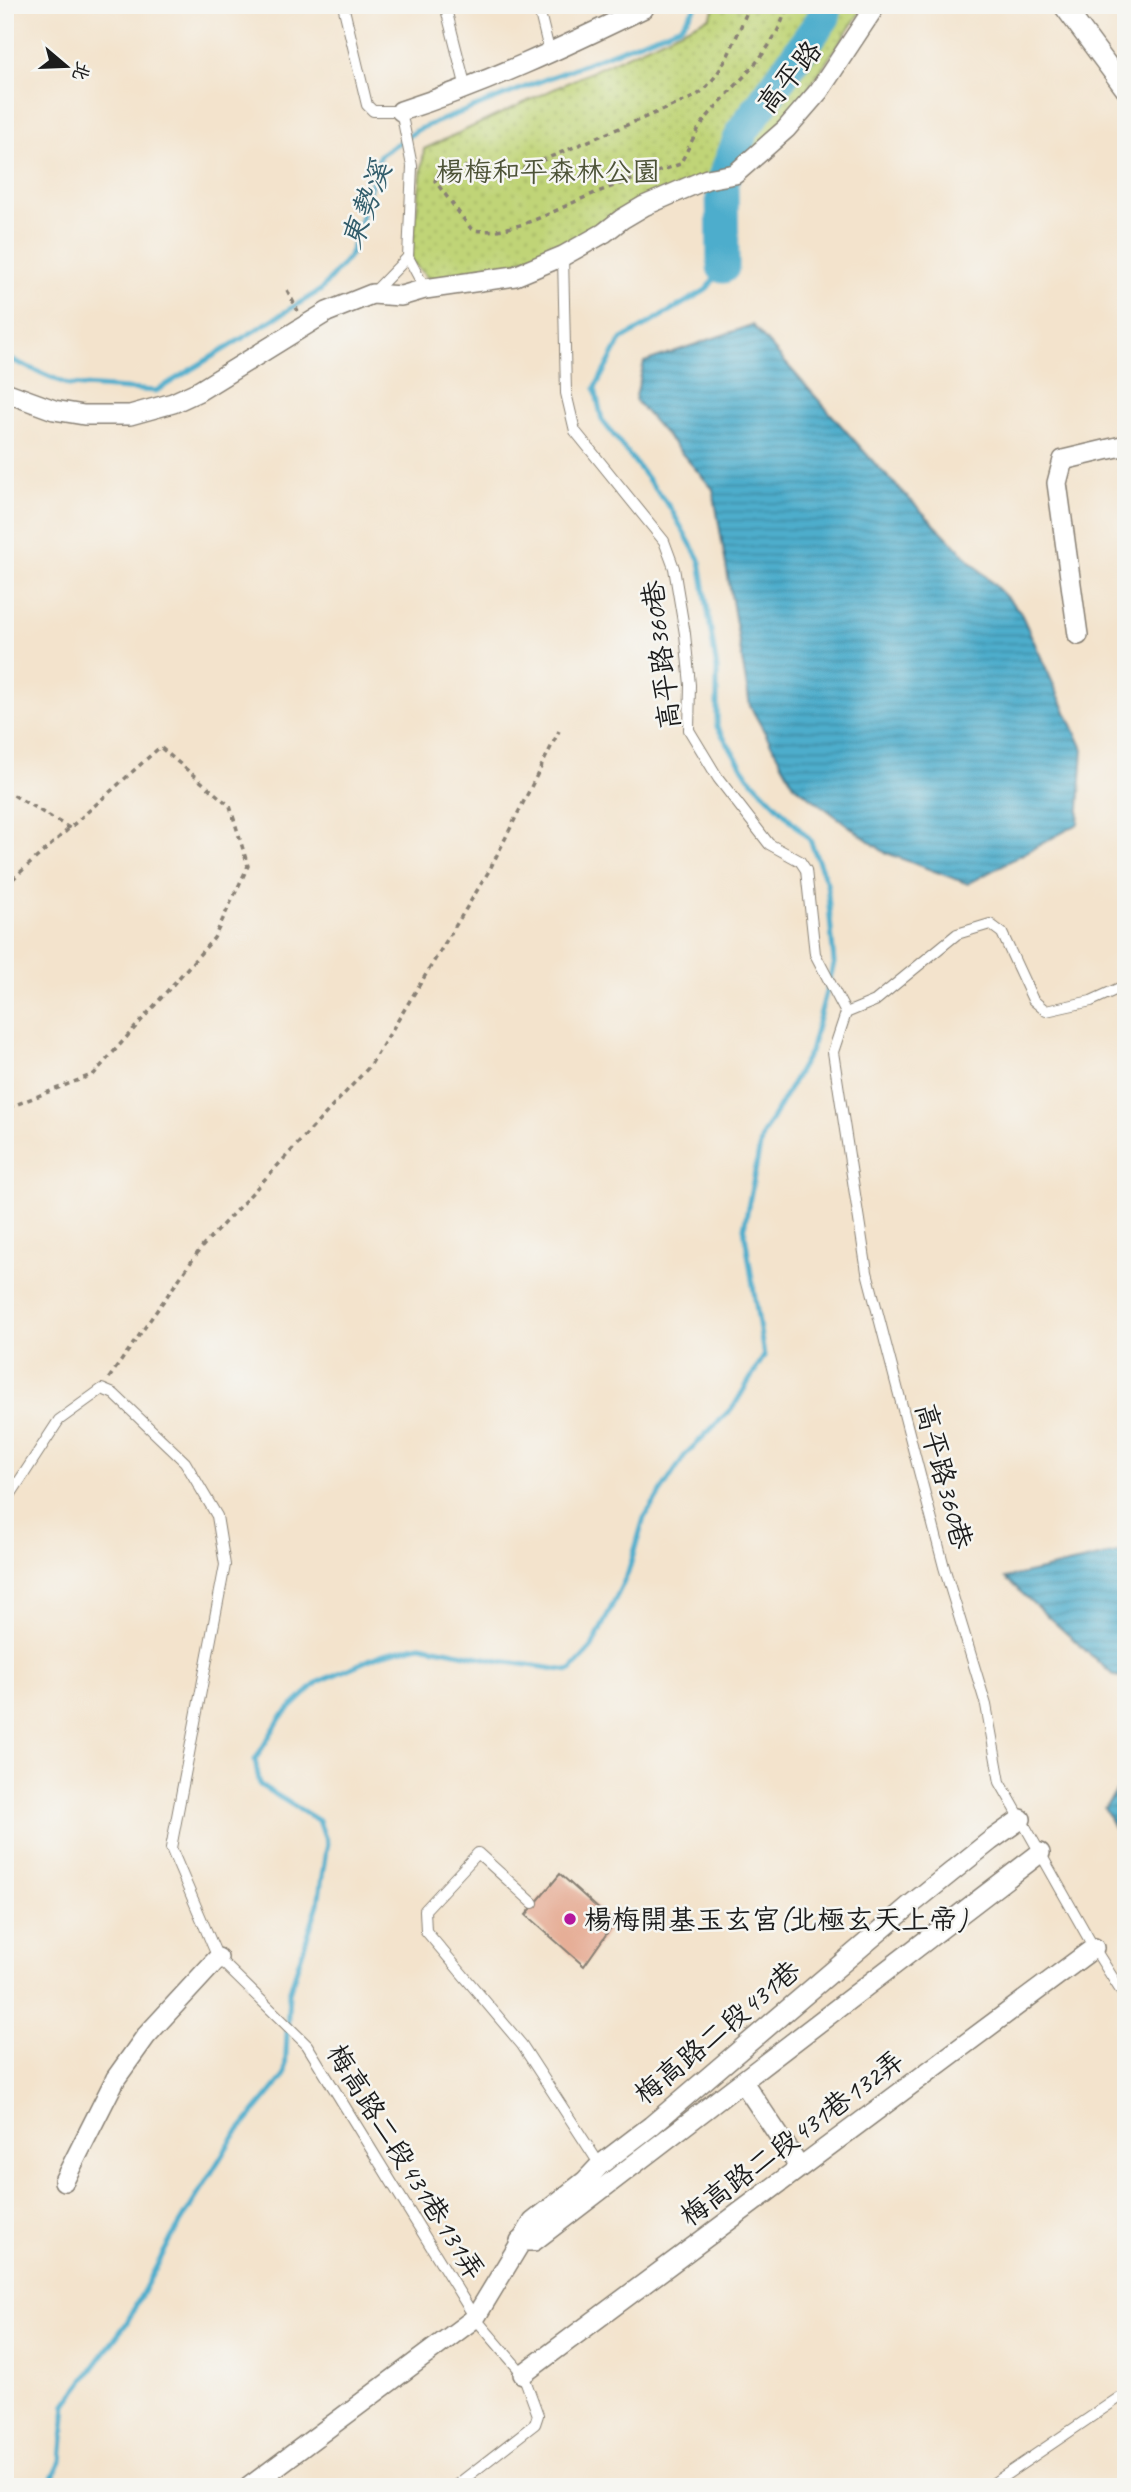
<svg xmlns="http://www.w3.org/2000/svg" width="1131" height="2492" font-family="Caveat,'LXGW WenKai TC',sans-serif">
	<style>
		.park { fill: url(#park-dots); stroke: #6e784a; stroke-width: 2 }
		.water { fill: url(#water-rules); stroke: #346474; stroke-width: 2 }
		.lines { fill: none; stroke-linecap: round; stroke-linejoin: round }
		.stream { stroke: #4dadcc; stroke-width: 5 }
		.river { stroke: #4dadcc; stroke-width: 33 }
		.building { fill: #e6ae97 }
		.lane-casing { stroke: #888074; stroke-width: 12 }
		.street-casing { stroke: #888074; stroke-width: 22 }
		.path { stroke: #888074; stroke-width: 3.5; stroke-dasharray: 5 5; stroke-linecap: butt }
		.lane { stroke: #fff; stroke-width: 10 }
		.street { stroke: #fff; stroke-width: 19 }
		.poi-dot { fill: #b5179e; stroke: #f6f6f2; stroke-width: 2.5 }
		.labels { text-anchor: middle; dominant-baseline: central; stroke-width: 5; stroke-linejoin: round; paint-order: stroke }
		.street-label { font-size: 28px; fill: #1c1c1c; stroke: #f6f6f2 }
		.park-label { font-size: 28px; fill: #4d5337; stroke: #f6f6f2 }
		.poi-label { font-size: 28px; fill: #1c1c1c; stroke: #f6f6f2; text-anchor: start }
		.water-label { font-size: 30px; font-style: italic; fill: #325d6b; stroke: #f6f6f2 }
	</style>
	<defs>
		<pattern id="park-dots" width="8" height="8" patternUnits="userSpaceOnUse" patternTransform="scale(1.75)"><rect width="8" height="8" fill="#c0d477"/><path d="M2 2h.1M6 6h.1" fill="none" stroke="#a4b566" stroke-width="1.8" stroke-linecap="round"/></pattern>
		<pattern id="water-rules" width="6" height="5" patternUnits="userSpaceOnUse" patternTransform="scale(1.75)"><rect width="6" height="5" fill="#4dadcc"/><path d="M0 2.5h6" fill="none" stroke="#3f8ca5"/></pattern>
	</defs>
	<rect width="100%" height="100%" fill="#f6f6f2"/>
	<filter id="ink" filterUnits="userSpaceOnUse"><feTurbulence type="fractalNoise" baseFrequency=".0143" numOctaves="2"/><feDisplacementMap in="SourceGraphic" scale="14" xChannelSelector="R" yChannelSelector="G"/><feConvolveMatrix kernelMatrix="1 2 1 2 8 2 1 2 1" color-interpolation-filters="sRGB"/></filter>
	<filter id="wash" filterUnits="userSpaceOnUse"><feTurbulence type="fractalNoise" baseFrequency=".00686" numOctaves="4" result="noise"/><feDisplacementMap in="SourceGraphic" scale="28" xChannelSelector="R" yChannelSelector="G"/><feGaussianBlur stdDeviation="1.57" result="paint"/><feColorMatrix in="noise" values="0 0 0 0 0 0 0 0 0 0 0 0 0 0 0 0 0 1.4 0 .05"/><feComposite in="paint" operator="in"/></filter>
	<g filter="url(#wash)">
		<rect width="100%" height="100%" fill="#f3e3cc"/>
		<!-- park -->
		<path class="park" d="M716 5H865L785 123 739 164 579 238 481 275 429 279 411 261 424 149 710 17Z"/>
		<!-- water -->
		<g class="water">
			<path d="M752 325 878 467 1020 611 1083 749 1078 824 968 884 884 852 794 785 750 706 713 489 635 400 644 362Z"/>
			<path d="M1126 1551V1678L1114 1676 1005 1578Z"/>
			<path d="M1126 1779V1850L1104 1808Z"/>
		</g>
		<g class="lines">
			<!-- stream -->
			<g class="stream">
				<path d="M5 357 69 385 156 391 321 290 350 255 380 155 419 129 681 26 697 5"/>
				<path d="M48 2487 61 2461 66 2404 126 2324 172 2237 232 2139 285 2075 289 1993 318 1904 327 1843 319 1821 260 1785 255 1760 281 1717 318 1682 380 1655 420 1645 500 1661 570 1671 592 1647 628 1573 644 1518 685 1455 734 1406 764 1356 744 1228 762 1136 810 1052 834 963 827 883 810 840 748 776 717 727V670L700 561 671 509 602 420 595 388 621 340 706 290 723 267"/>
			</g>
			<!-- river -->
			<path class="river" d="M723 267 722 182 743 130 824 17 827 5"/>
		</g>
		<g id="blocks">
			<!-- building -->
			<path class="building" d="M560 1874 614 1923 584 1966 526 1915Z"/>
		</g>
	</g>
	<g filter="url(#ink)">
		<use href="#blocks" fill-opacity="0" stroke="#888074" stroke-width="2"/>
		<g class="lines">
			<!-- lane casing -->
			<g class="lane-casing">
				<g id="lane">
					<path d="M343 5 367 105 373 111H401L412 166 408 257 373 293"/>
					<path d="M445 5 466 88"/>
					<path d="M538 5 550 54"/>
					<path d="M563 256 566 393 575 431 664 541 674 568 685 634 690 685 689 730 718 778 769 844 800 861 806 870 815 954 846 1013 833 1052 867 1272 944 1567 986 1705 1000 1782 1094 1948 1126 1999"/>
					<path d="M408 257 425 289"/>
					<path d="M846 1013 875 1001 957 934 990 924 1002 933 1033 1000 1046 1011 1091 1001 1126 985"/>
					<path d="M5 1503 59 1420 102 1389 114 1394 185 1462 217 1516 225 1565 171 1848 218 1958 307 2045 475 2318 523 2374 538 2415 535 2424 454 2487"/>
					<path d="M533 1903 478 1853 425 1910 426 1931 522 2045 600 2165"/>
					<path d="M988 2487 1126 2393"/>
				</g>
			</g>
			<!-- street casing -->
			<g class="street-casing">
				<g id="street">
					<path d="M1063 5 1126 90"/>
					<path d="M401 111C485 84 564 47 644 8L643 5"/>
					<path d="M5 392 54 410 84 415H130L173 403 199 391 327 312 372 294 401 296 425 289 515 276 563 256 604 233 622 219 644 206 707 179 735 174 786 129 819 91 876 5"/>
					<path d="M1078 635 1057 483 1063 460 1126 445"/>
					<path d="M743 2082 800 2167"/>
					<path d="M64 2181 116 2078 146 2036 218 1958"/>
					<path d="M520 2241H534L1040 1853"/>
					<path d="M523 2374 1094 1948"/>
					<path d="M249 2487 475 2318 533 2222 585 2181 600 2165 651 2126 908 1907 990 1841 1021 1819"/>
				</g>
			</g>
			<!-- path -->
			<g class="path">
				<path d="M750 5C735 38 725 74 696 96L512 173 446 164 439 171 435 181 472 230C515 235 550 212 588 196 618 183 650 175 680 164 688 150 694 134 704 121 733 84 776 53 787 5"/>
				<path d="M287 290 298 311"/>
				<path d="M5 790 71 829"/>
				<path d="M5 886 160 747 230 806 248 866 214 938 94 1074 5 1109"/>
				<path d="M109 1378 201 1248 370 1066 489 871 559 731"/>
			</g>
			<!-- lane -->
			<use href="#lane" class="lane"/>
			<!-- street -->
			<use href="#street" class="street"/>
		</g>
	</g>
	<!-- markers -->
	<circle class="poi-dot" cx="570" cy="1919" r="7"/>
	<g class="labels">
		<!-- street labels -->
		<g class="street-label">
			<text transform="translate(789 77) rotate(-51)">高平路</text>
			<text transform="translate(661 655) rotate(-97)">高平路360巷</text>
			<text transform="translate(944 1476) rotate(75)">高平路360巷</text>
			<text transform="translate(717 2032) rotate(-40)">梅高路二段431巷</text>
			<text transform="translate(792 2138) rotate(-37)">梅高路二段431巷132弄</text>
			<text transform="translate(406 2162) rotate(58)">梅高路二段431巷131弄</text>
		</g>
		<!-- park labels -->
		<g class="park-label">
			<text x="548" y="171">楊梅和平森林公園</text>
		</g>
		<!-- poi labels -->
		<g class="poi-label">
			<text x="584" y="1919">楊梅開基玉玄宮(北極玄天上帝)</text>
		</g>
		<!-- water labels -->
		<g class="water-label">
			<text transform="translate(366 205) rotate(-69)">東勢溪</text>
		</g>
	</g>
	<!-- margin -->
	<rect width="1131" height="2492" fill="none" stroke="#f6f6f2" stroke-width="28"/>
	<!-- north arrow -->
	<g transform="translate(66 66) rotate(109)" stroke="#f6f6f2" stroke-width="5" paint-order="stroke">
	<path d="M0-5L12 26L0 18L-12 26Z" fill="#1c1c1c"/>
	<text y="-10" font-size="19" font-weight="bold" text-anchor="middle" fill="#1c1c1c">北</text>
	</g>
</svg>
